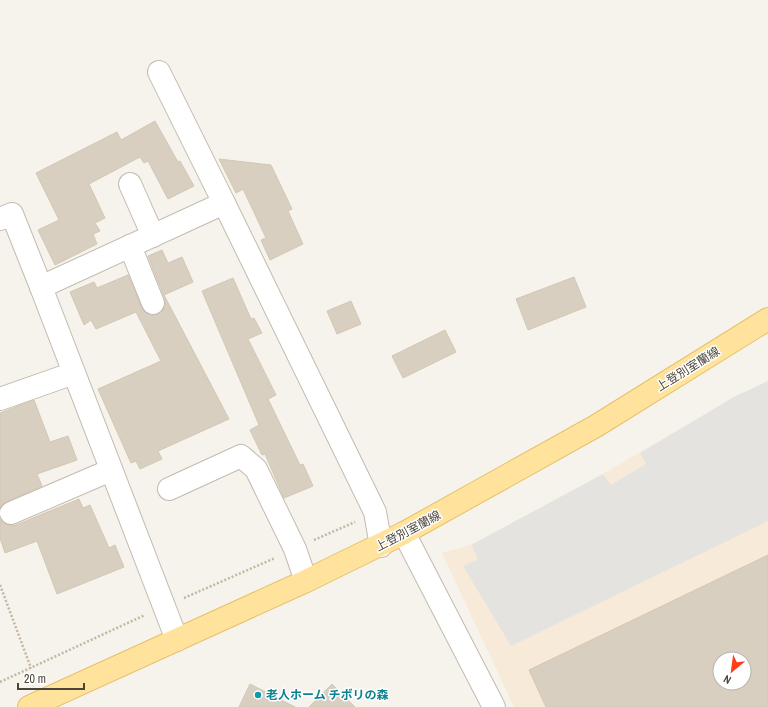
<svg xmlns="http://www.w3.org/2000/svg" width="768" height="707" font-family="'Archivo Narrow','Noto Sans JP',sans-serif">
	<style>
		.commercial { fill: #f7ead8; fill-rule: evenodd }
		.parking { fill: #e5e3e0 }
		.building { fill: #d8cfc1; stroke: #d3c7b4; fill-rule: evenodd }
		.lines { fill: none; stroke-linecap: round; stroke-linejoin: round }
		.minor-casing { stroke: #c2bbae; stroke-width: 24 }
		.major-casing { stroke: #e6c16a; stroke-width: 24 }
		.path { stroke: #c4b79f; stroke-width: 2.5; stroke-dasharray: 2 2; stroke-linecap: butt }
		.minor { stroke: #fff; stroke-width: 22 }
		.major { stroke: #ffe39c; stroke-width: 22 }
		.culture-dot { fill: #0f9aa8; stroke: #fff; stroke-width: 1.5 }
		.labels { text-anchor: middle; dominant-baseline: central; stroke-width: 3; stroke-linejoin: round; paint-order: stroke }
		.street-label { font-size: 12px; fill: #4b4439; stroke: #fff }
		.culture-label { font-size: 12px; font-weight: bold; fill: #0d838f; stroke: #fff; text-anchor: start }
	</style>
	<rect width="100%" height="100%" fill="#f6f3ec"/>
	<!-- commercial -->
	<path class="commercial" d="M768 381V707H514L442 553 471 545 603 474 734 397ZM720 659H744V683H720Z"/>
	<!-- parking -->
	<path class="parking" d="M768 381V521L511 646 463 566 478 559 471 545 603 474 611 485 646 464 640 453 734 397Z"/>
	<!-- building -->
	<g class="building">
		<path d="M155 121 178 162 180 161 194 186 168 199 148 161 144 163 140 157 89 184 105 218 95 223 100 231 93 234 97 244 55 265 38 230 59 220 36 173 117 132 121 140Z"/>
		<path d="M219 159 271 165 292 209 288 211 303 244 270 260 261 240 266 238 243 189 236 193Z"/>
		<path d="M162 250 168 263 182 257 193 282 164 295 229 419 158 451 162 459 140 469 136 461 131 463 98 389 161 361 136 312 96 329 91 320 84 325 70 292 94 282 97 288 128 275 142 308 146 313 151 315 158 314 163 310 165 304V299L148 256Z"/>
		<path d="M574 277 586 307 528 330 516 299Z"/>
		<path d="M233 278 251 319 254 318 262 333 248 339 276 395 268 399 300 465 303 464 313 486 284 498 265 454 262 455 250 430 259 425 202 291Z"/>
		<path d="M351 301 361 324 337 334 327 311Z"/>
		<path d="M445 330 456 352 403 378 392 356Z"/>
		<path d="M34 400 50 442 68 436 77 460 37 474 42 486 6 502 0 508V413Z"/>
		<path d="M79 499 83 508 90 505 109 548 115 545 124 567 57 594 37 541 5 553 0 538V519L4 523 9 525H16Z"/>
		<path d="M768 555V707H546L529 670ZM720 659H744V683H720Z"/>
		<path d="M250 684 295 707H239Z"/>
		<path d="M332 684 355 707H309Z"/>
	</g>
	<g class="lines">
		<!-- minor casing -->
		<g class="minor-casing">
			<g id="minor">
				<path d="M159 72 224 203"/>
				<path d="M130 184 153 236"/>
				<path d="M0 219 12 214 41 287"/>
				<path d="M130 246 153 303"/>
				<path d="M0 399 74 373"/>
				<path d="M169 489 241 456 256 469 295 549 306 581"/>
				<path d="M11 513 111 470"/>
				<path d="M404 533 494 707"/>
				<path d="M177 640 41 287 224 203 375 512 381 546"/>
			</g>
		</g>
		<!-- major casing -->
		<g class="major-casing">
			<path id="major" d="M29 707 306 581 404 533 596 426 768 319"/>
		</g>
		<!-- path -->
		<g class="path">
			<path d="M314 540 355 522"/>
			<path d="M0 585 31 668"/>
			<path d="M184 598 275 558"/>
			<path d="M0 682 145 615"/>
		</g>
		<!-- minor -->
		<use href="#minor" class="minor"/>
		<!-- major -->
		<use href="#major" class="major"/>
	</g>
	<!-- markers -->
	<circle class="culture-dot" cx="258" cy="695" r="4"/>
	<g class="labels">
		<!-- street labels -->
		<g class="street-label">
			<text transform="translate(688 369) rotate(-32)">上登別室蘭線</text>
			<text transform="translate(408 531) rotate(-28)">上登別室蘭線</text>
		</g>
		<!-- culture labels -->
		<g class="culture-label">
			<text x="266" y="695">老人ホーム チボリの森</text>
		</g>
	</g>
	<!-- north arrow -->
	<g transform="translate(732 671) rotate(209)"><circle r="19" fill="#ffffff" stroke="#b7b4b0"/>
	<path d="M0-3L7 15L0 10L-7 15Z" fill="#fc3f1d"/>
	<text y="-6" font-size="11" font-weight="bold" text-anchor="middle" fill="#4b4439">N</text>
	</g>
	<!-- scale -->
	<path d="M18 683v6h66v-6" fill="none" stroke="#4b4439" stroke-width="2"/>
	<text x="24" y="683" font-size="12" fill="#4b4439" stroke="#ffffff" stroke-width="3" paint-order="stroke">20 m</text>
</svg>
